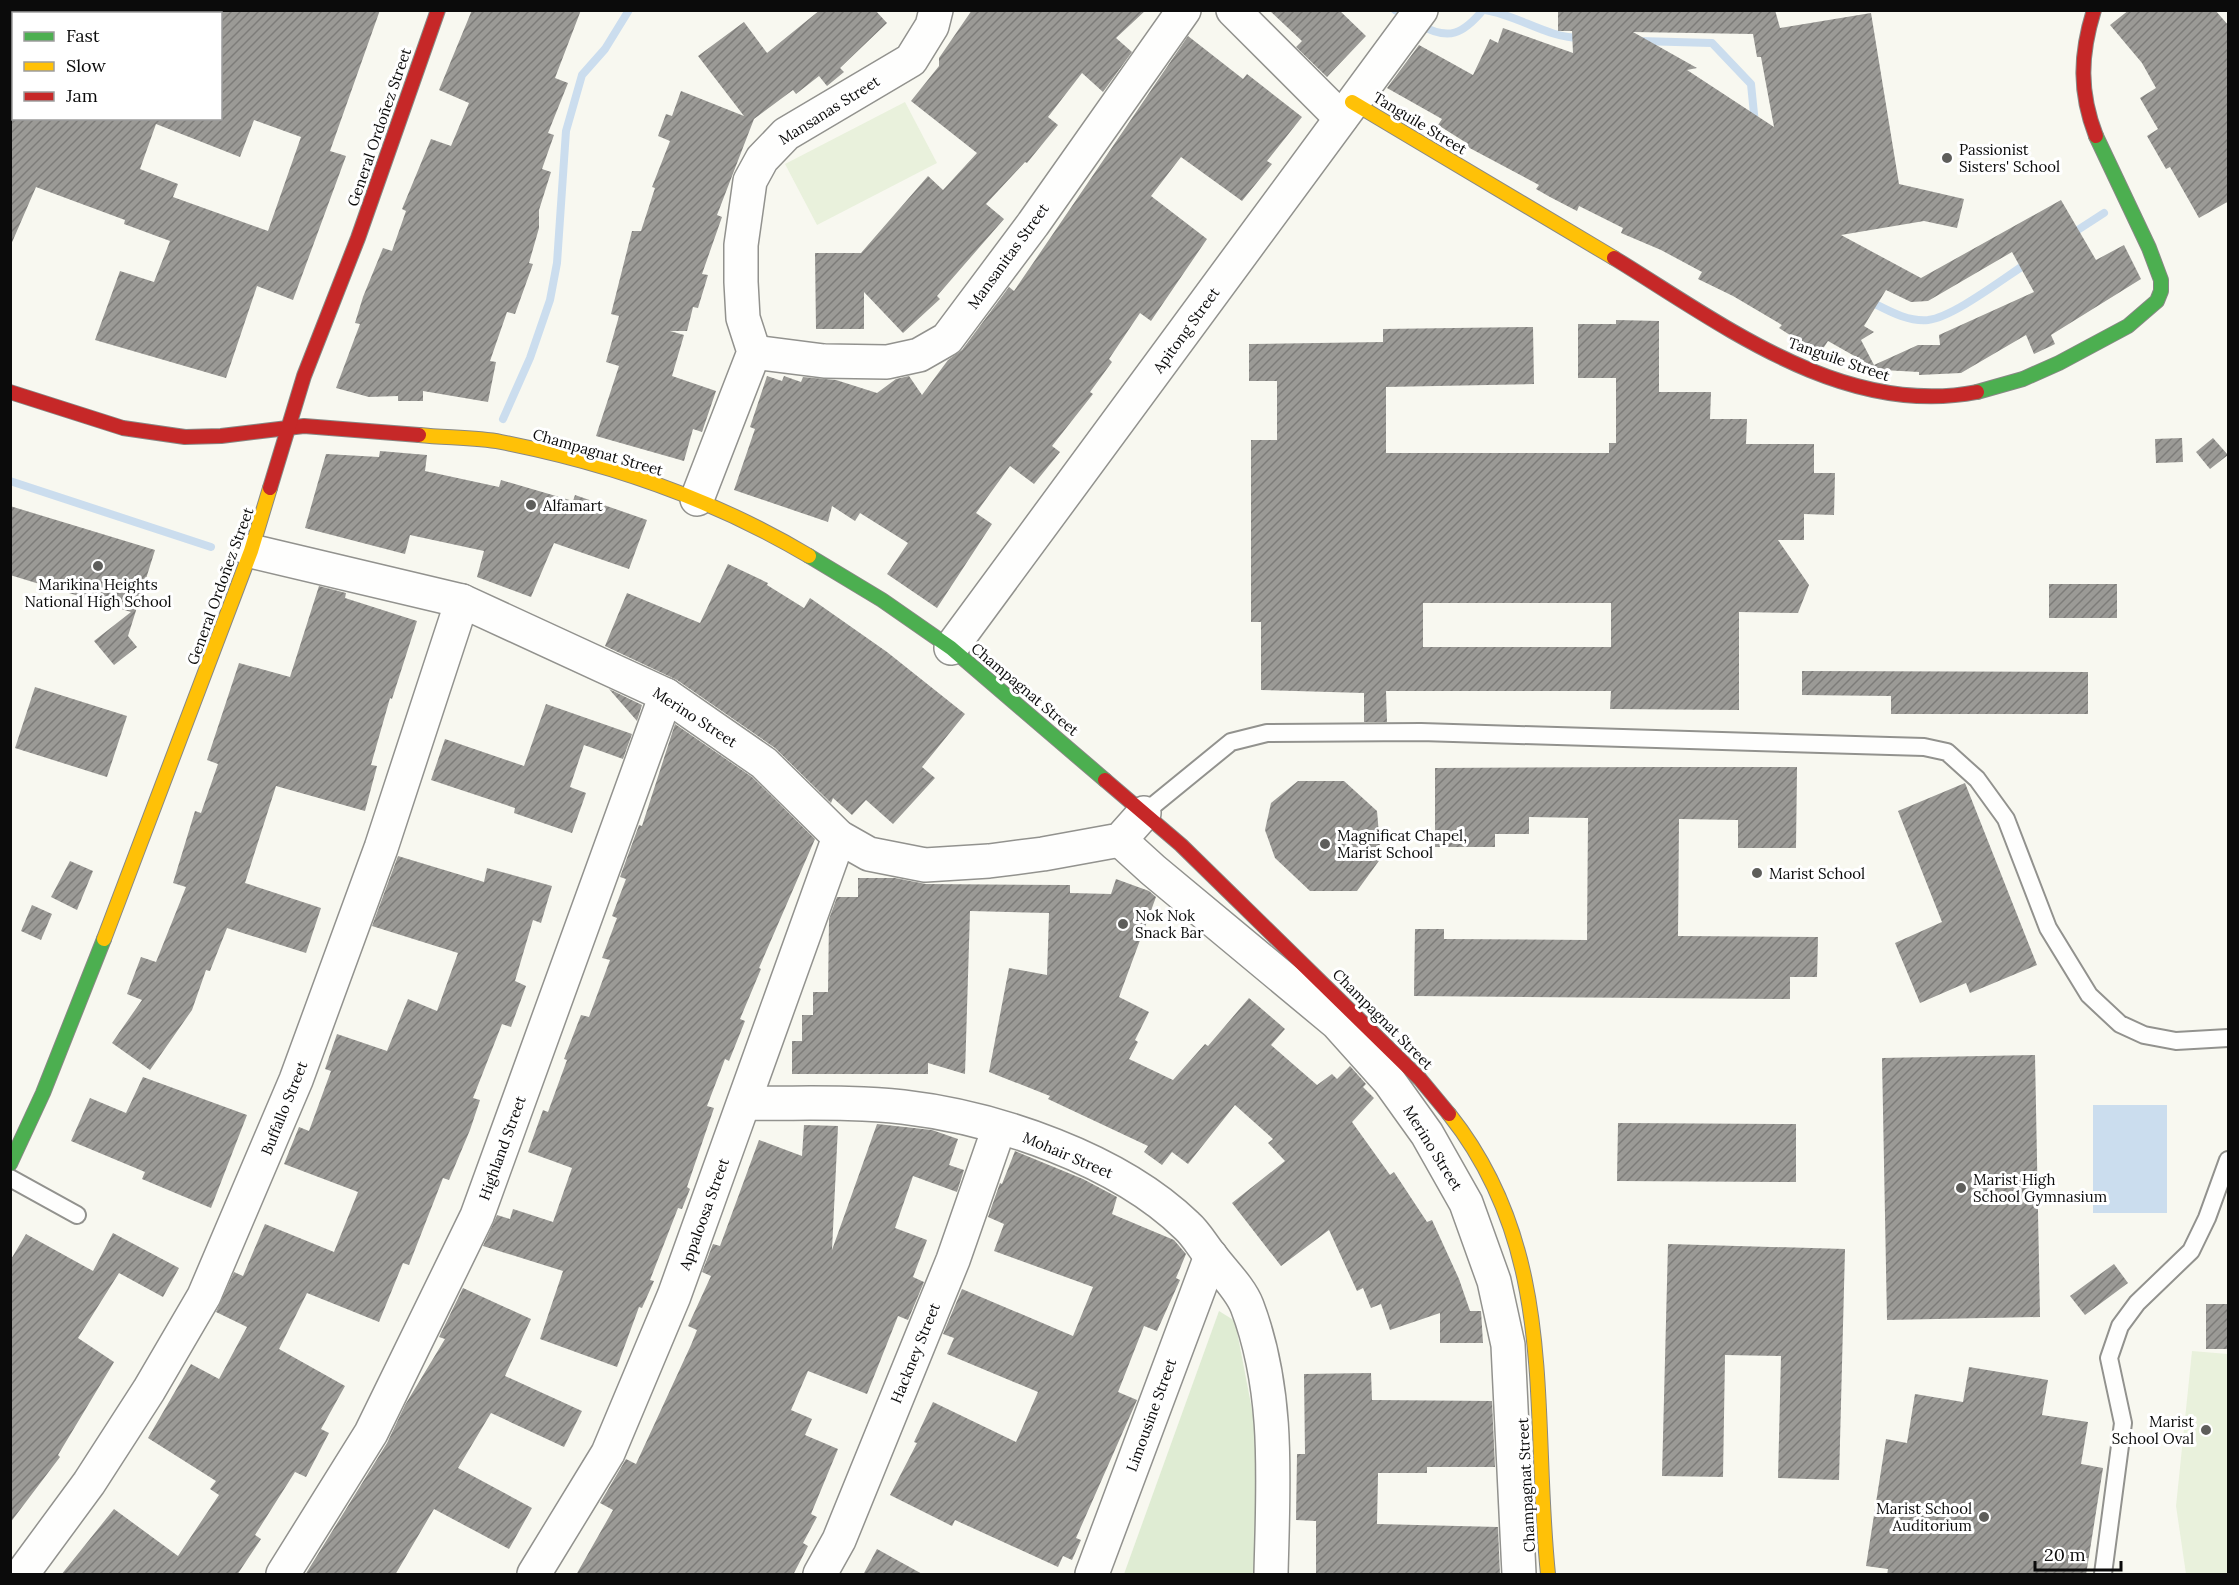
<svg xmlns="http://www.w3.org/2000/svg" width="2239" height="1585" font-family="Lora,serif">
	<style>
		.grass { fill: #dfecd3 }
		.pitch { fill: #e9f1dc }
		.water { fill: #cbddee }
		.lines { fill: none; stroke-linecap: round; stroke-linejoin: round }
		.stream { stroke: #cbddee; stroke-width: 8 }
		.building { fill: url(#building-hatch); fill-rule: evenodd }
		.lane-casing { stroke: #92928e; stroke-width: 20 }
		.street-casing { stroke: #92928e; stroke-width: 36 }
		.fast-casing { stroke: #888885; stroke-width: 16 }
		.slow-casing { stroke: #888885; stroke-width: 16 }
		.jam-casing { stroke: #888885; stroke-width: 16 }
		.lane { stroke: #fefefd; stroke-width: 16 }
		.street { stroke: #fefefd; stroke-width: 33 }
		.fast { stroke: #4caf50; stroke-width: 14 }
		.slow { stroke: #ffc107; stroke-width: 14 }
		.jam { stroke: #c62828; stroke-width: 14 }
		.poi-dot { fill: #5e5e5b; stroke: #fff; stroke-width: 2 }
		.labels { text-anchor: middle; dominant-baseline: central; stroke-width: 6; stroke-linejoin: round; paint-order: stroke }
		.street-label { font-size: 15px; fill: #0b0b0b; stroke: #fff }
		.poi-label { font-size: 15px; fill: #0b0b0b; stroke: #fff; text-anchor: start }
	</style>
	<defs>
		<pattern id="building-hatch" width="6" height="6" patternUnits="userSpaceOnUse" patternTransform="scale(1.5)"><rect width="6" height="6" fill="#9b9a96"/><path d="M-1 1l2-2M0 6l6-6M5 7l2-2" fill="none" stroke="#7d7c79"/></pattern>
	</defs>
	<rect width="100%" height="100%" fill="#f8f8f0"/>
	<!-- grass -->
	<path class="grass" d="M1219 1311 1235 1321 1259 1446 1254 1574H1124Z"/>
	<!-- pitch -->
	<g class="pitch">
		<path d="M905 102 937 163 817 225 785 164Z"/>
		<path d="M2192 1351 2228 1354V1574H2186L2176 1506Z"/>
	</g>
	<!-- water -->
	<rect class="water" x="2093" y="1105" width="74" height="108"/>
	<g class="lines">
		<!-- stream -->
		<g class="stream">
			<path d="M1395 10 1408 18"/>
			<path d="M1485 10C1518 15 1547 38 1581 38"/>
			<path d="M1420 25C1449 41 1463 34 1483 10"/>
			<path d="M1639 41 1712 43 1751 84 1755 124"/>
			<path d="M2070 235 2104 213"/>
			<path d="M1867 300C1886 309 1906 322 1928 320 1954 317 2005 277 2029 262"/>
			<path d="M503 419 530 358 550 300 557 263 566 131 582 75 605 49 629 10"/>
			<path d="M10 481 211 547"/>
		</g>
	</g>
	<!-- building -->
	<g class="building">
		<path d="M220 10H380L330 151 346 156 293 300 257 286 226 378 95 340 120 271 154 282 170 241 124 224 125 220 36 187 10 247V118H220ZM254 120 301 137 268 231 173 197 178 184 140 169 156 124 240 157Z"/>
		<path d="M472 10H581L555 78 568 83 548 133 554 135 542 169 551 172 539 210V228L529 263 533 264 515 314 507 312 490 361 496 362 488 402 423 391V401H398V396L369 397 336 388 360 324 355 323 363 297 383 248 392 251 406 211 402 209 431 139 451 146 469 103 439 90Z"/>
		<path d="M820 10H875L887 23 840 68 844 72 827 86 819 76 796 94 793 90 754 119 717 215 722 217 702 274 708 275 698 308 693 307 687 331H670L684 335 672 376 716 391 702 432 693 429 684 461 596 436 619 366 606 362 619 316 611 314 632 231H641L655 188 652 187 670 141 658 136 666 114 672 116 681 91 744 116 698 56 744 22 767 53Z"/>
		<path d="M972 10H1146L1116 38 1132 52 1103 92 1082 73 1048 117 1058 125 1027 163 1025 162 986 204 1004 219 937 296 940 299 903 333 864 292V329H816L815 253H861L928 176 943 190 977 153 911 101 939 66V58Z"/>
		<path d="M1269 10H1339L1366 36 1327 77 1296 47 1302 41Z"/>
		<path d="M1558 10H1775L1780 28 1871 13 1899 184 1964 199 1957 228 1924 221 1841 235 1921 278 2061 200 2096 260 2124 245 2141 279 2051 335 2055 344 2051 346 2034 354 2026 335 1961 373 1919 375V372L1865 369 1872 366 1828 341 1820 353 1815 351 1779 328 1782 325 1733 296 1698 279 1702 272 1661 250 1621 233 1623 228 1579 206 1577 211 1550 197 1536 189 1539 185 1464 145 1465 142 1438 125 1442 119 1387 88 1419 45 1473 75 1490 39 1498 43 1503 28 1573 53 1572 31H1558ZM1633 32 1753 34 1757 57H1761L1774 127 1687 70 1697 68ZM2012 252 2034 292 1939 335 1940 345H1918L1874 365 1861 340 1874 332 1864 326 1886 290 1911 302 1928 301Z"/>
		<path d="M2129 10H2215L2229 26V201L2199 218 2170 167 2166 169 2147 136 2158 129 2140 98 2156 88 2142 63 2110 25Z"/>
		<path d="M1188 36 1243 79 1247 74 1302 117 1267 161 1272 164 1242 201 1181 157 1151 196 1207 239 1151 321 1140 313 1109 359 1112 362 1090 392 1093 394 1052 446 1060 452 1034 484 1010 466 976 513 992 524 937 608 887 574 908 543 860 513 855 521 832 506 828 522 734 490 755 429 750 427 767 376 782 381 784 376 801 382 803 377 836 380 877 393 896 379 909 376 922 395 948 360 962 350 1009 287 1014 291Z"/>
		<path d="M1616 320 1659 321V392H1711L1710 419H1747L1746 444H1814V473H1835L1834 515 1804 514V540H1778L1809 585 1798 613 1739 612V710L1610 709 1611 691H1386L1387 722H1364V693L1261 690V622H1251V440H1277V381H1249V344L1383 342V329L1533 327 1534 384 1386 387V453H1609V443H1616V378H1578V324H1616ZM1423 603H1611V647H1423Z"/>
		<path d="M2182 438 2183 462 2156 463 2155 439Z"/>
		<path d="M2213 438 2228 455 2210 469 2196 452Z"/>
		<path d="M380 451 427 455 425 471 499 487 501 480 573 501 575 495 647 520 629 569 554 543 531 597 477 577 484 551 410 535 405 554 305 528 326 454 379 457Z"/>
		<path d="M10 506 155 550 128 636 137 647 114 665 94 641 131 612 10 575Z"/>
		<path d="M728 564 768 583 767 585 804 608 810 598 887 652 965 714 922 767 935 778 893 824 866 800 852 815 833 798 831 803 775 748 677 680 605 646 627 593 700 623Z"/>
		<rect x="2049" y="584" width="68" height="34"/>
		<path d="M319 586 346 593 345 598 417 621 392 699 390 698 371 765 377 766 365 811 276 786 245 883 321 908 306 953 227 928 210 971 206 970 192 1010 150 1070 112 1043 142 1000 127 994 141 957 156 962 186 887 173 883 195 811 201 813 218 764 207 760 239 663 290 677Z"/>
		<path d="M1802 671 2088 672V714H1891V696L1802 695Z"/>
		<path d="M35 687 127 716 107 777 15 748Z"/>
		<path d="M609 689 642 705 637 721Z"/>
		<path d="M546 704 632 734 623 759 584 745 570 787 586 793 572 833 514 813 515 808 431 780 445 739 524 766Z"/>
		<path d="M675 724 752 777 815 839 759 968 761 969 740 1019 745 1021 729 1061 725 1059 707 1106 714 1108 687 1187 690 1189 682 1209 678 1208 650 1280 654 1281 642 1308 639 1307 617 1367 540 1339 563 1271 483 1246 497 1215 510 1219 513 1209 553 1222 572 1168 528 1152 543 1110 548 1112 567 1060 564 1059 581 1015 589 1017 610 960 602 958 617 918 612 916 626 879 620 877 639 825 642 826Z"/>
		<path d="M1650 767H1797L1796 848H1738V820L1679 819 1678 936 1818 937 1817 977H1790V999L1414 996 1415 929H1444V939L1587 940 1588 818 1529 817V834H1495V847H1435V768Z"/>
		<path d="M1298 781H1344L1377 811 1381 858 1357 891H1310L1275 858 1265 830 1271 803Z"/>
		<path d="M1965 783 2037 965 1970 993 1966 983 1920 1003 1895 943 1942 922 1898 811Z"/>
		<path d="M398 856 484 882 487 868 552 886 541 923 533 920 515 981 526 986 511 1027 502 1024 473 1098 480 1100 470 1130 449 1180 443 1178 409 1265 403 1263 379 1322 307 1293 279 1349 345 1386 321 1429 329 1433 306 1477 295 1472 255 1535 261 1539 237 1575H61L114 1509 178 1556 219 1495 210 1489 216 1481 148 1438 191 1364 219 1379 247 1327 216 1312 234 1272 243 1276 265 1224 334 1252 358 1192 284 1164 299 1127 309 1131 331 1071 325 1069 337 1034 387 1051 408 999 437 1011 458 953 372 926Z"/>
		<path d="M70 861 93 871 77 910 51 897Z"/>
		<path d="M858 878H895L926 884 1070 885V893L1111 894 1116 879 1149 891 1156 897 1119 997 1149 1012 1135 1040 1138 1042 1129 1059 1173 1080 1205 1044 1208 1046 1249 998 1285 1029 1271 1045 1317 1085 1332 1074 1337 1079 1350 1066 1366 1084 1363 1087 1374 1098 1352 1122 1390 1175 1394 1172 1427 1222 1432 1220 1459 1279 1470 1311H1481L1483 1343H1440V1313L1390 1330 1381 1304 1371 1308 1363 1288 1357 1291 1329 1230 1281 1266 1232 1203 1285 1161 1268 1143 1273 1139 1235 1105 1188 1164 1172 1152 1162 1165 1144 1152 1148 1146 1048 1099 1050 1096 989 1072 1009 968 1047 975 1049 913 970 911 965 1074 928 1063V1074H792V1041H802V1015H813V992H828L829 919 837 897H858Z"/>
		<path d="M32 905 52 914 41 940 21 931Z"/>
		<path d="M2035 1055 2040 1317 1887 1320 1882 1058Z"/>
		<path d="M143 1077 247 1115 211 1208 142 1179 145 1172 71 1141 90 1098 126 1113Z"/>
		<path d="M1618 1123 1796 1124V1182L1617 1181Z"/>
		<path d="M877 1124 932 1130 958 1139 949 1165 964 1170 957 1192 913 1176 895 1228 927 1240 913 1277 924 1282 908 1320 898 1316 867 1394 808 1371 791 1410 812 1419 805 1435 838 1449 811 1514 817 1517 803 1543 808 1546 793 1575H576L613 1510 600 1503 626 1459 636 1464 691 1345 697 1330 688 1326 711 1276 702 1272 713 1244 720 1246 759 1140 802 1156 804 1125 838 1126 832 1250Z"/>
		<path d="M1015 1151 1083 1179 1117 1197 1112 1214 1174 1240 1186 1254 1176 1278 1180 1280 1157 1331 1144 1326 1118 1392 1137 1400 1076 1538 1081 1540 1072 1560 1063 1556 1058 1567 955 1520 952 1526 890 1495 917 1443 914 1442 933 1402 1016 1442 1038 1392 947 1354 954 1338 943 1334 962 1289 1073 1336 1093 1287 994 1251 1004 1224 988 1217 1000 1183 1002 1184Z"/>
		<path d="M113 1233 179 1268 163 1297 119 1273 78 1338 114 1362 58 1455 60 1457 10 1523V1261L26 1234 93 1271Z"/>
		<path d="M1668 1244 1845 1249 1839 1480 1778 1478 1781 1356 1725 1355 1723 1477 1662 1476Z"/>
		<path d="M2114 1264 2128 1283 2085 1315 2070 1296Z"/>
		<path d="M463 1288 531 1319 505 1376 582 1411 564 1447 491 1413 458 1468 532 1508 509 1549 434 1509 395 1575H305L387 1443 405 1405 445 1339 439 1337Z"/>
		<rect x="2206" y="1304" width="23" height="45"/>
		<path d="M1969 1367 2048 1380 2042 1415 2088 1422 2081 1464 2103 1468 2086 1575H1887L1888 1569 1866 1566 1886 1439 1907 1443 1915 1394 1963 1402Z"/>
		<path d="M1371 1373 1372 1400 1492 1401 1495 1467H1427V1473H1378L1377 1524 1498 1527 1500 1575H1316V1521L1296 1520 1297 1454H1305L1304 1374Z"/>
		<path d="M877 1549 924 1575H863Z"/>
	</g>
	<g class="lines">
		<!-- lane casing -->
		<g class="lane-casing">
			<g id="lane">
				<path d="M1144 813 1231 742 1267 733 1421 732 1924 747 1947 752 1977 779 2006 819 2048 928 2089 995 2120 1024 2144 1035 2176 1041 2228 1038"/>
				<path d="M10 1178 77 1215"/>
				<path d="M2103 1574 2123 1423 2109 1358 2120 1326 2137 1303 2191 1251 2207 1218 2228 1160"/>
			</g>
		</g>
		<!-- street casing -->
		<g class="street-casing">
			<g id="street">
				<path d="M1233 10 1341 118"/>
				<path d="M754 352 824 361 887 362 919 355 947 339 1033 224 1184 10"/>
				<path d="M697 499 754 352 743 318 741 282V245L750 181 762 159 786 134 911 60 932 26 936 10"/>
				<path d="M251 551 462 601 666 695 764 763 839 837 869 854 925 865 989 861 1043 854 1120 840 1144 813"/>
				<path d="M951 648 1421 10"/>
				<path d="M1120 840 1153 870 1337 1023 1389 1081 1427 1134 1466 1203 1494 1281 1508 1345 1519 1574"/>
				<path d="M744 1103C796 1104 851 1101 903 1107 997 1118 1118 1159 1187 1226 1196 1234 1202 1245 1210 1255 1221 1270 1240 1288 1247 1306 1280 1393 1273 1483 1271 1574"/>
				<path d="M22 1574 89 1483 149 1390 204 1296 296 1080 381 848 462 601"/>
				<path d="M283 1574 371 1433 477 1216 666 695"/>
				<path d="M534 1574 608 1453 674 1296 839 837"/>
				<path d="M820 1574 839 1540 953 1260 999 1128"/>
				<path d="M1092 1574 1211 1256"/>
			</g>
		</g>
		<!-- fast casing -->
		<g class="fast-casing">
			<g id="fast">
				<path d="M1977 392 2023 379 2059 363 2128 326 2157 301 2161 291V280L2149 248 2096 136"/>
				<path d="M809 556 882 600 951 648 1105 780"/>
				<path d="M10 1164 43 1093 104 939"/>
			</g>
		</g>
		<!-- slow casing -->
		<g class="slow-casing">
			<g id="slow">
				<path d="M1352 102 1614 258"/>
				<path d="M419 435C446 438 475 437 501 442 609 463 715 500 809 556"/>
				<path d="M104 939 251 551 270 488"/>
				<path d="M1449 1114C1559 1252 1531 1411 1548 1574"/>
			</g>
		</g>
		<!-- jam casing -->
		<g class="jam-casing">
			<g id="jam">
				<path d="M2094 10C2080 55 2079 92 2096 136"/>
				<path d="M1614 258C1722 324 1843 418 1977 392"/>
				<path d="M10 392 123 428 185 437 221 436 304 426 419 435"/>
				<path d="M270 488 304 376 358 238 438 10"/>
				<path d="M1105 780 1181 845 1420 1079 1449 1114"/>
			</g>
		</g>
		<!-- lane -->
		<use href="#lane" class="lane"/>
		<!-- street -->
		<use href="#street" class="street"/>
		<!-- fast -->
		<use href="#fast" class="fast"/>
		<!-- slow -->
		<use href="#slow" class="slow"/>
		<!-- jam -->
		<use href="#jam" class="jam"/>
	</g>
	<!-- markers -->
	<g class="poi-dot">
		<circle cx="1947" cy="158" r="6"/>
		<circle cx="531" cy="505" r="6"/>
		<circle cx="98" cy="566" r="6"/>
		<circle cx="1325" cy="844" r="6"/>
		<circle cx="1757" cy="873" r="6"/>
		<circle cx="1123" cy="924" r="6"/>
		<circle cx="1961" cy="1188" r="6"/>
		<circle cx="2206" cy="1430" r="6"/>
		<circle cx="1984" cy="1517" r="6"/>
	</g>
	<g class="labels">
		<!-- street labels -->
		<g class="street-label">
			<text transform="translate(829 110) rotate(-32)">Mansanas Street</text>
			<text transform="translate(1420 123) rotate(31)">Tanguile Street</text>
			<text transform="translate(379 127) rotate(-71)">General Ordoñez Street</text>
			<text transform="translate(1008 256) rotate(-54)">Mansanitas Street</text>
			<text transform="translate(1186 330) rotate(-54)">Apitong Street</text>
			<text transform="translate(1839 359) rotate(19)">Tanguile Street</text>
			<text transform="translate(598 452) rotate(16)">Champagnat Street</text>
			<text transform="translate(220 586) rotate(-70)">General Ordoñez Street</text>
			<text transform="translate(1025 689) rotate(40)">Champagnat Street</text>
			<text transform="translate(695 717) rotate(33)">Merino Street</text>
			<text transform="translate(1383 1019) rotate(45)">Champagnat Street</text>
			<text transform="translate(284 1108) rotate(-68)">Buffallo Street</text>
			<text transform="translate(502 1148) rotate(-70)">Highland Street</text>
			<text transform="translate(1433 1148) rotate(58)">Merino Street</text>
			<text transform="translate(1068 1155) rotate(23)">Mohair Street</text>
			<text transform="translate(704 1214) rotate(-70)">Appaloosa Street</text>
			<text transform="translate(915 1353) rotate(-68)">Hackney Street</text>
			<text transform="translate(1151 1415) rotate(-70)">Limousine Street</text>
			<text transform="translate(1526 1485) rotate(-93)">Champagnat Street</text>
		</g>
		<!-- poi labels -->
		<g class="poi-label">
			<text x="1959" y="149">Passionist<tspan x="1959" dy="17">Sisters' School</tspan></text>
			<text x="543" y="505">Alfamart</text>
			<text x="98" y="584" text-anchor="middle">Marikina Heights<tspan x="98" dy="17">National High School</tspan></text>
			<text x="1337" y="835">Magnificat Chapel,<tspan x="1337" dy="17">Marist School</tspan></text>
			<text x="1769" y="873">Marist School</text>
			<text x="1135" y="915">Nok Nok<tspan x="1135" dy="17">Snack Bar</tspan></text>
			<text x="1973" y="1179">Marist High<tspan x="1973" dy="17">School Gymnasium</tspan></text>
			<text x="2194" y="1421" text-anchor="end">Marist<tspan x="2194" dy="17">School Oval</tspan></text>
			<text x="1972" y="1508" text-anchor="end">Marist School<tspan x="1972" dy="17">Auditorium</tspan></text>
		</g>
	</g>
	<!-- border -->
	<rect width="2239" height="1585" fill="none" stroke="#0b0b0b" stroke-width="24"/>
	<!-- legend -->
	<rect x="12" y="12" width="210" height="108" fill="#ffffff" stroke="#9d9d9d" stroke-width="1.5"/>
	<rect x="24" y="32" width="30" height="9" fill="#4caf50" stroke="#9d9d9d" stroke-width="1.5"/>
	<text x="66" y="42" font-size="18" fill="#0b0b0b">Fast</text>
	<rect x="24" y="62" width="30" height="9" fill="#ffc107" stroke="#9d9d9d" stroke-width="1.5"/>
	<text x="66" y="72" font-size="18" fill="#0b0b0b">Slow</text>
	<rect x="24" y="92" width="30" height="9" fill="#c62828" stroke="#9d9d9d" stroke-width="1.5"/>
	<text x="66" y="102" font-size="18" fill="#0b0b0b">Jam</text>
	<!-- scale -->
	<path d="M2035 1561v9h86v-9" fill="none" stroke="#0b0b0b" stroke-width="3"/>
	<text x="2044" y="1561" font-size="18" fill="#0b0b0b" stroke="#ffffff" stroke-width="4.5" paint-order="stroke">20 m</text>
</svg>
